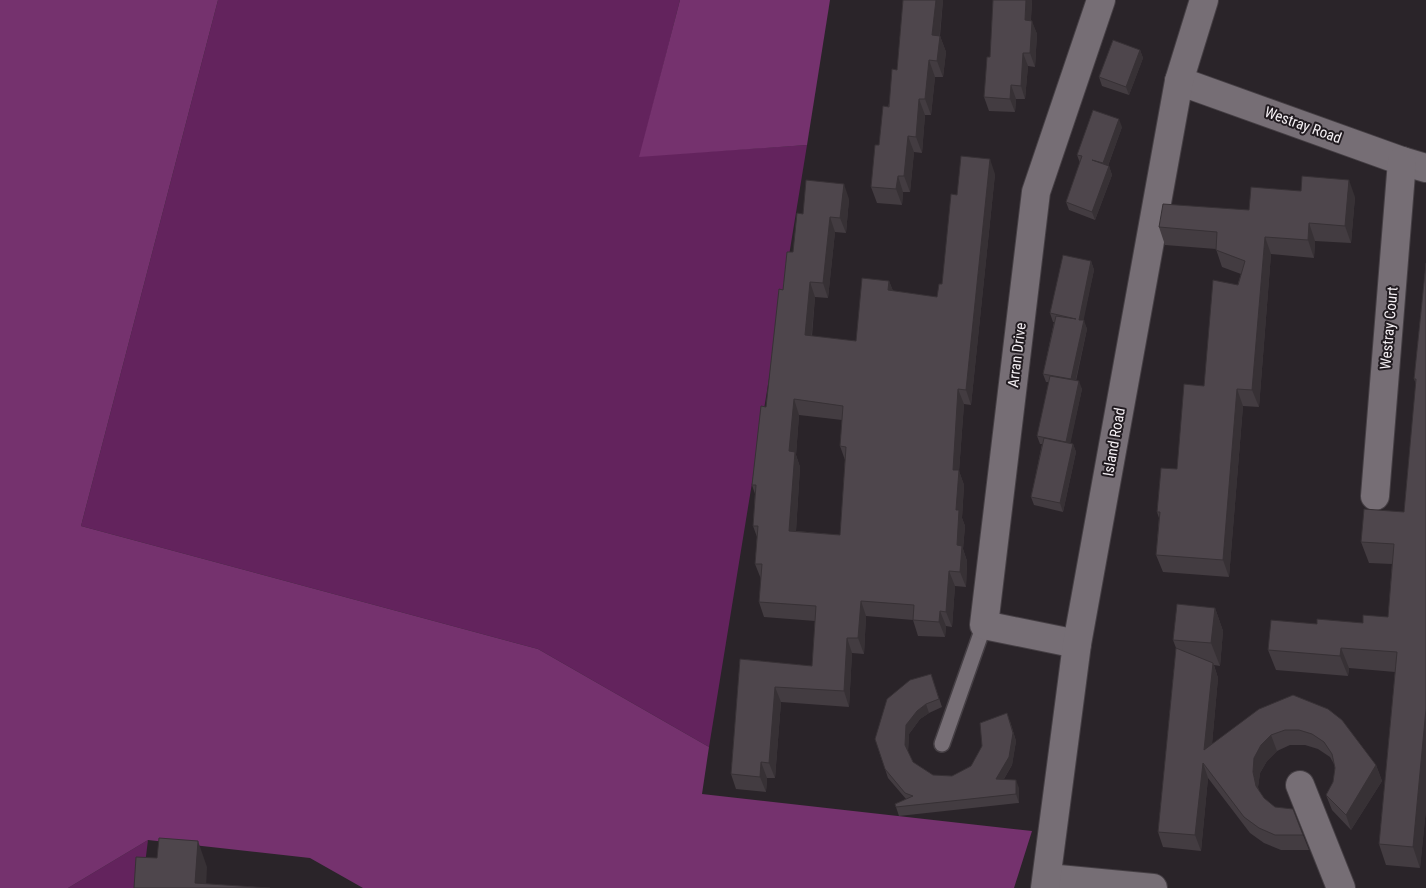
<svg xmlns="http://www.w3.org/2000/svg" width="1426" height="888" font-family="'Roboto Condensed',sans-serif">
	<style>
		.green { fill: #63235d }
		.forest { fill: #75326e }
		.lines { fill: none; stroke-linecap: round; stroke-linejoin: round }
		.lane-casing { stroke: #453f44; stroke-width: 18 }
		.street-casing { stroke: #453f44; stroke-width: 30 }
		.lane { stroke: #766e75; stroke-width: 15 }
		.street { stroke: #766e75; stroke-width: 28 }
		.wall { fill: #433c41; fill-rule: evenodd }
		.shaded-wall { fill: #373135 }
		.building { fill: #4e464c; stroke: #373135; fill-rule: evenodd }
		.labels { text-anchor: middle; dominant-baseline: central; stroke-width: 4; stroke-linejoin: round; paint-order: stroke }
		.street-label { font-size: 15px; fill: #f5f0f4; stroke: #211b20 }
	</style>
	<rect width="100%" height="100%" fill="#2a2429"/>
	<!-- green -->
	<g class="green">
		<path d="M218 0H680L640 156 807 145 709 747 538 649 81 526Z"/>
		<path d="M148 840 142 888H68Z"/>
	</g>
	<!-- forest -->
	<g class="forest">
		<path d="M0 0H218L81 526 538 649 709 747 702 794 1032 831 1014 888H363L310 858 148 840 68 888H0Z"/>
		<path d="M680 0H830L807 145 639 157Z"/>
	</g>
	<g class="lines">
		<!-- lane casing -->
		<g class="lane-casing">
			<path id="lane" d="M942 744 984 625"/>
		</g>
		<!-- street casing -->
		<g class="street-casing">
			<g id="street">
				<path d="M1179 81 1402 161 1426 168"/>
				<path d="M1375 496 1402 161"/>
				<path d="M1077 644 984 625 1036 192 1101 0"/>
				<path d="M1300 785 1341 888"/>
				<path d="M1048 878 1153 888"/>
				<path d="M1045 888 1077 644 1179 81 1204 0"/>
			</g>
		</g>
		<!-- lane -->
		<use href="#lane" class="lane"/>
		<!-- street -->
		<use href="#street" class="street"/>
	</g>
	<!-- wall -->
	<g class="wall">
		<path d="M903 0H943L940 36 946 52 943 77H935L931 115H925L922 153 914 152 910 192H903L902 205 877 203 871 187 879 145 897 70Z"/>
		<path d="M993 0H1032L1031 20 1037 34 1035 67 1028 66 1025 99H1016L1015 112 989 111 984 97 990 57Z"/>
		<path d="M1140 50 1143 58 1129 95 1102 86 1099 77Z"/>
		<path d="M1122 127 1108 166H1109L1112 175 1095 220 1069 210 1066 202 1080 163 1077 155Z"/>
		<path d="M995 174 971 405 964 404 959 471 964 485 962 518 965 526 963 549 967 561 966 587 955 586 952 627 946 626 945 637 918 636 913 620 866 616 864 654 852 653 849 707 781 702 775 778H767L766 792 736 789 731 774 740 659 812 666 815 621 764 617 759 602 761 579 755 564 757 537 753 526 755 494 752 485 766 407 783 290 803 214 849 199 846 233 835 232 828 298 815 297 812 336 856 341 889 281 893 291 937 297 942 284 957 195ZM799 415 842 420 840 446 845 460 840 535 796 531 800 467 796 455Z"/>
		<path d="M1355 197 1351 243 1315 241 1314 258 1271 254 1259 407 1243 406 1229 577 1163 572 1156 555 1159 518 1157 512 1177 469 1241 274 1222 267 1216 249 1165 245 1159 227 1249 210Z"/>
		<path d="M1091 261 1094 270 1083 320 1087 329 1076 381 1082 389 1070 443 1073 444 1076 452 1063 512 1034 505 1031 497 1042 444H1040L1037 436 1049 382H1046L1043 374 1054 322H1053L1050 313Z"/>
		<path d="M1426 263V809L1420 868 1386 865 1379 844 1395 672 1349 668 1348 676 1276 670 1268 650 1317 624 1363 623 1388 617 1392 564 1369 563 1361 542 1404 512 1416 384 1414 379Z"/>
		<path d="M1215 608 1223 631 1220 666 1214 665 1218 678 1212 744 1293 695 1376 765 1382 781 1351 830 1332 810 1326 795 1333 782 1335 768 1334 764 1330 757 1318 749 1305 745H1290L1277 751 1267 761 1260 773 1258 787 1259 791 1264 798 1303 835 1309 850H1281L1264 843 1250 833 1208 778 1201 851 1163 847 1158 832 1176 648 1173 640Z"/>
		<path d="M931 674 942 707 929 713 920 719 909 734 908 751 913 762 933 775 952 776 971 766 1010 721 1016 741 1012 765 1004 779 1019 788V803L899 816 895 804 906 799 888 778 875 739Z"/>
	</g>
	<!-- shaded-wall -->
	<g class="shaded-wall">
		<path d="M936 0H943L938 51 932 35Z"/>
		<path d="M1026 0H1032L1030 33 1025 20Z"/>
		<path d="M1032 21 1037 34 1035 67 1030 53Z"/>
		<path d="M940 36 946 52 943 77 937 61Z"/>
		<path d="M1140 50 1143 58 1129 95 1126 87Z"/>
		<path d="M1023 53 1028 66 1025 99 1021 86Z"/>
		<path d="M929 60 935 77 931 115 925 99Z"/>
		<path d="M1011 85 1016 99 1015 112 1010 99Z"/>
		<path d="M919 99 925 115 922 153 916 137Z"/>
		<path d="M1119 119 1122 127 1106 171 1103 163Z"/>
		<path d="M908 136 914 152 910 192 904 176Z"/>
		<path d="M990 159 995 174 971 405 966 390Z"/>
		<path d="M1109 166 1112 175 1095 220 1092 212Z"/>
		<path d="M898 176 903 192 902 205 896 189Z"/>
		<path d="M1349 180 1355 197 1351 243 1345 226Z"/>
		<path d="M844 184 849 199 846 233 840 218Z"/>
		<path d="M830 217 835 232 828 298 823 283Z"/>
		<path d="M1309 223 1315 241 1314 258 1308 240Z"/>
		<path d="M1265 237 1271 254 1259 407 1252 390Z"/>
		<path d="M1091 261 1094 270 1082 328 1079 320Z"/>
		<path d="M889 281 895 296 888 290Z"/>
		<path d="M810 282 815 297 810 351 805 335Z"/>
		<path d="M1084 320 1087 329 1074 387 1071 379Z"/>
		<path d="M1079 381 1082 389 1069 450 1066 442Z"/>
		<path d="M958 389 964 404 959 471 964 485 962 518 965 526 963 549 967 561 966 587 960 572 957 545 956 510 953 470Z"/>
		<path d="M1237 389 1243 406 1229 577 1223 560Z"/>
		<path d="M794 399 799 415 796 455 800 467 795 546 789 531V451Z"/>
		<path d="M1073 444 1076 452 1063 512 1060 503Z"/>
		<path d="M949 571 955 586 952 627 946 612Z"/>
		<path d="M861 601 866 616 864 654 858 638Z"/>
		<path d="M1215 608 1223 631 1220 666 1211 643Z"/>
		<path d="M940 611 946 626 945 637 939 622Z"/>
		<path d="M847 638 852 653 849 707 844 691Z"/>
		<path d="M1341 648 1349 668 1348 676 1340 656Z"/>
		<path d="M1213 663 1218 678 1210 766 1204 750Z"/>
		<path d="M775 687 781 702 775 778 769 763Z"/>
		<path d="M926 704 929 713 920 719 909 734 908 753 905 745 906 725 917 711Z"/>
		<path d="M1426 709V809L1420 868 1413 847Z"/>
		<path d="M1007 713 1016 741 1012 765 999 787 996 779Z"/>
		<path d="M1271 735 1277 751 1267 761 1260 773 1258 787 1262 801 1256 786 1253 772 1254 758 1261 745Z"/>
		<path d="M761 762 767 778 766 792 760 777Z"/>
		<path d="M1203 763 1208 778 1201 851 1195 835Z"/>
		<path d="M1376 765 1382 781 1351 830 1346 815Z"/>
		<path d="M1016 780 1019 788V803L1016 794Z"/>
		<path d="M198 841 207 867 206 888 195 883Z"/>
	</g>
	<!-- building -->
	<g class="building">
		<path d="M903 0H936L932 35 940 36 937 61 929 60 925 99H919L916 137 908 136 904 176H898L896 189 871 187 875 145H879L883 106 889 107 892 69 897 70Z"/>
		<path d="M993 0H1026L1025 20 1032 21 1030 53H1023L1021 86 1011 85 1010 99 984 97 987 57H990Z"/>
		<path d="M1113 40 1140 50 1126 87 1099 77Z"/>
		<path d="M1093 110 1119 119 1103 163 1092 160 1109 166 1092 212 1066 202 1082 156 1077 155Z"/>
		<path d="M961 156 990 159 966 390 958 389 953 470H959L956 510H959L957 545 962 546 960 572 949 571 946 612 940 611 939 622 913 620 914 605 861 601 858 638H847L844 691 775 687 769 763 761 762 760 777 731 774 740 659 812 666 816 606 759 602 762 564H755L758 526H753L756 485H752L761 406 766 407 779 289 783 290 787 252H793L797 213 803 214 806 180 844 184 840 218 830 217 823 283 810 282 805 335 856 341 862 278 889 281 888 290 937 297 939 284H942L951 194 957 195ZM794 399 843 406 840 446 846 447 840 535 789 531 795 452 789 451Z"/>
		<path d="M1302 176 1349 180 1345 226 1309 223 1308 240 1265 237 1252 390 1237 389 1223 560 1156 555 1160 512H1157L1161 468 1177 469 1184 384 1204 386 1213 280 1238 285 1245 261 1216 250 1217 232 1159 227 1163 204 1249 210 1251 187 1301 191Z"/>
		<path d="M1063 255 1091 261 1079 320H1084L1071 379 1043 374 1056 316 1076 319 1050 313Z"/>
		<path d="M1426 263V709L1413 847 1379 844 1397 652 1341 648 1340 656 1268 650 1271 620 1317 624V619L1363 623V615L1388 617 1394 544 1361 542 1364 509 1404 512 1416 379H1414Z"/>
		<path d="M1050 376 1079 381 1066 442 1037 436Z"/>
		<path d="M1044 438 1073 444 1060 503 1031 497Z"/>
		<path d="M1177 604 1215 608 1211 643 1173 640Z"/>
		<path d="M1176 648 1213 663 1204 750 1259 709 1293 695 1328 709 1342 720 1376 765 1346 815 1326 795 1333 782 1335 768 1332 754 1324 742 1312 734 1299 730H1285L1271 735 1261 745 1254 758 1253 772 1256 786 1264 798 1275 807 1293 809 1303 835H1275L1259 828 1244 817 1203 763 1195 835 1158 832Z"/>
		<path d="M931 674 939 699 926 704 917 711 906 725 905 745 913 762 933 775 952 776 971 766 982 746 980 723 1007 713 1013 733 1009 757 996 779 1016 780V794L896 807 895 804 913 796 905 793 885 769 875 739 887 699 910 680Z"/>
		<path d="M159 838 198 841 195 883 270 888H134L136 857 157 858Z"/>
	</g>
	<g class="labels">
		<!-- street labels -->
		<g class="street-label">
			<text transform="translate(1303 125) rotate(20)">Westray Road</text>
			<text transform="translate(1389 328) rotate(-85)">Westray Court</text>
			<text transform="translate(1017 355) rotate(-83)">Arran Drive</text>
			<text transform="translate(1114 442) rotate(-80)">Island Road</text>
		</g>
	</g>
</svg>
